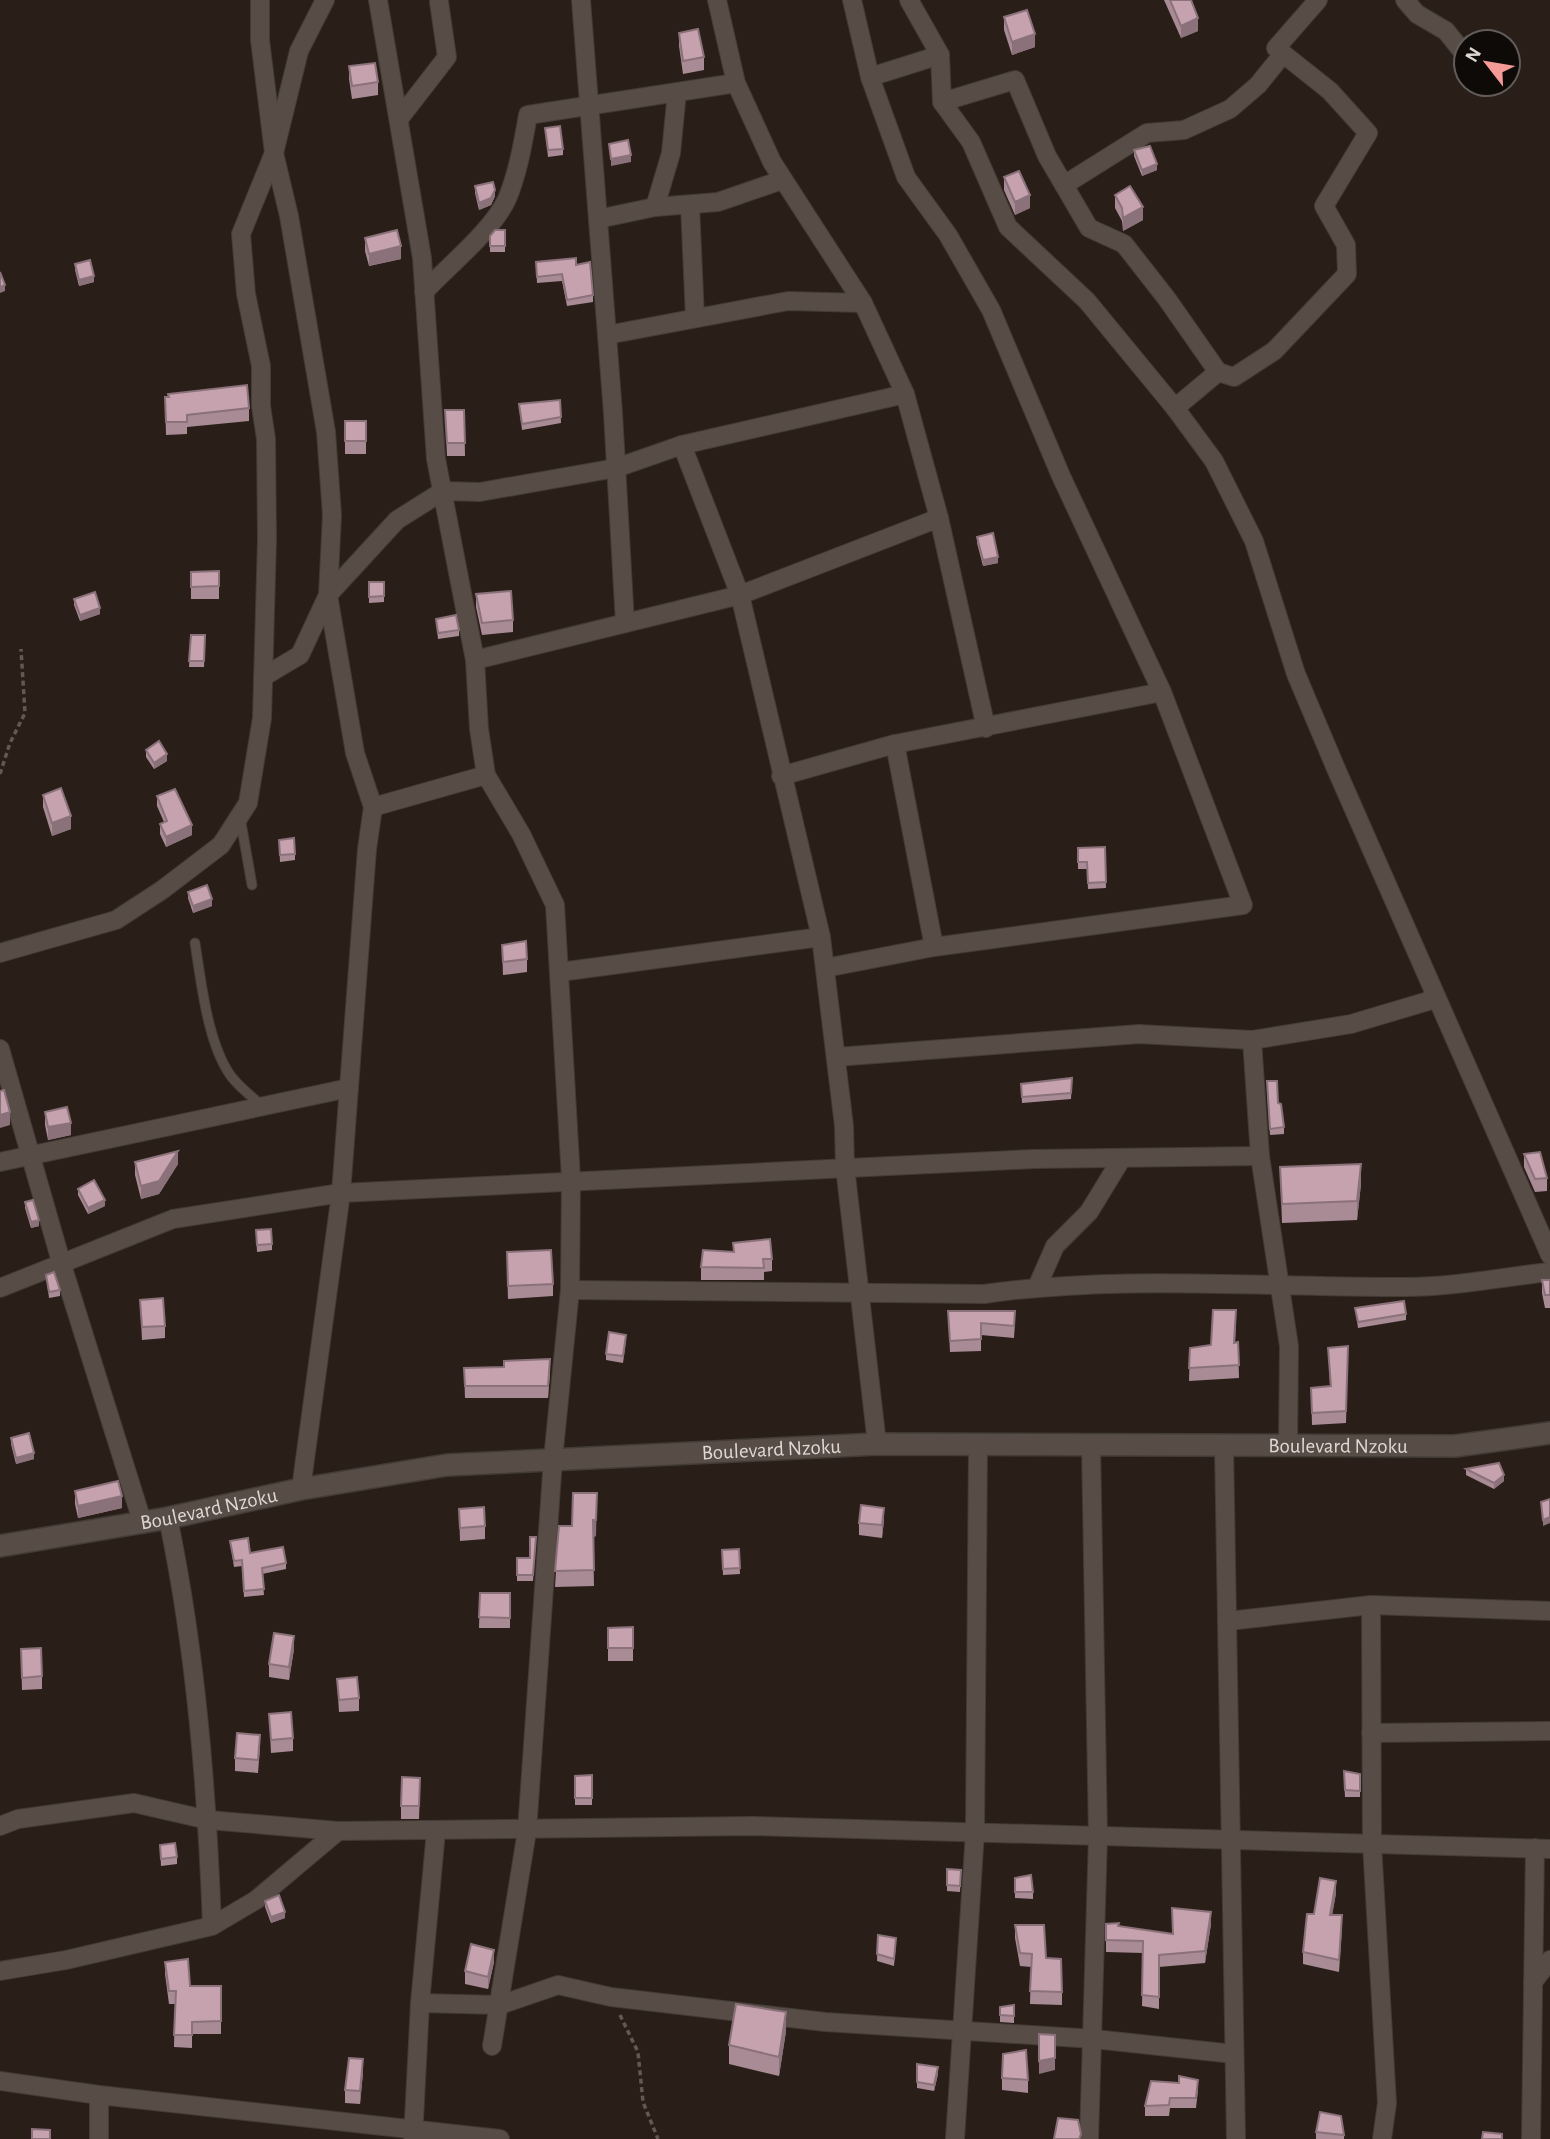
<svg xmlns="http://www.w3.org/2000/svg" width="1550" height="2139" font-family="'Alegreya Sans',sans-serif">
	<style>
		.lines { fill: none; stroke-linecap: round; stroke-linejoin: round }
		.lane-casing { stroke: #423b36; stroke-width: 11 }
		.street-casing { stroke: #423b36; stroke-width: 20 }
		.secondary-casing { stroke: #423b36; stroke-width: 24 }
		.path { stroke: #615952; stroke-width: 3.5; stroke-dasharray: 5 3.5; stroke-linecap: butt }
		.lane { stroke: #584d46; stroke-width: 9 }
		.street { stroke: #584d46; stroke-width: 18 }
		.secondary { stroke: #584d46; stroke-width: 21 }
		.wall { fill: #a98b96 }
		.shaded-wall { fill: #8a717a }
		.building { fill: #c5a2ae; stroke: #8a717a; stroke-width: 2 }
		.labels { text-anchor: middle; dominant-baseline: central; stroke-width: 7; stroke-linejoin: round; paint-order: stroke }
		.street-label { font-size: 21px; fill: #ded8d3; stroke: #0e0a07 }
	</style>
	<rect width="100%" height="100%" fill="#291f18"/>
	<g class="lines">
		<!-- lane casing -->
		<g class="lane-casing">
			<g id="lane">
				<path d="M240 817 252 885"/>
				<path d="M195 943C201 981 207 1037 227 1070 234 1083 250 1095 261 1105"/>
			</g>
		</g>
		<!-- street casing -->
		<g class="street-casing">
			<g id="street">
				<path d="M260 0V40L274 153 289 216 326 432 332 515 328 595 355 753 373 807 367 849 341 1193 301 1489"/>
				<path d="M378 0 422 258 436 459 475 660 479 729 486 775 521 834 555 905 571 1179 570 1290 553 1459 527 1831 492 2046"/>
				<path d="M581 0 613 413 625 623"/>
				<path d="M717 0 736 83 772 162 863 303 905 394 939 518 986 728"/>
				<path d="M909 0 940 55 942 102 971 142 1008 227 1087 301 1175 408 1214 461 1254 541 1296 674 1337 771 1550 1255"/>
				<path d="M1405 0 1417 14 1446 31 1466 56"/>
				<path d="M870 77 940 55"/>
				<path d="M942 102 1015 80 1047 156 1089 228 1124 244 1167 299 1218 372 1234 377 1274 351 1347 274 1346 245 1324 206 1368 133 1330 91 1276 48 1318 0"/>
				<path d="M399 119 447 57 439 2"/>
				<path d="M1064 185 1147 133 1184 130 1230 109 1258 85 1283 54"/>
				<path d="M690 205 695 318"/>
				<path d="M655 207 671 153 677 92"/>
				<path d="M598 219 655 207 718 202 782 180"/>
				<path d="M424 292C448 266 493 230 507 199 518 173 523 143 528 115L736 83"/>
				<path d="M607 335 788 301 863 303"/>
				<path d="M1175 408 1218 372"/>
				<path d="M682 445 740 595 821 937 844 1126 845 1167 877 1444"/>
				<path d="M475 660 740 595 939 518"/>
				<path d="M263 677 300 655 328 595 397 520 443 491 480 492 616 468 682 445 905 394"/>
				<path d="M895 744 934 947"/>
				<path d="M781 776 895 744 1162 692"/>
				<path d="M373 807 486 775"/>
				<path d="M0 953 116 920 162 890 221 845 248 803 262 718 267 539 266 439 261 406V366L246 294 241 234 274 153 299 51 325 0"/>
				<path d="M825 968 934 947 1243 905 1162 692 1061 476 991 310 948 235 906 177 870 77 852 0"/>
				<path d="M560 972 821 937"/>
				<path d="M1252 1040 1260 1156 1289 1346 1288 1446"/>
				<path d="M0 1049 62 1265 142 1521"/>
				<path d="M836 1057 1139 1034 1252 1040 1351 1024 1435 999"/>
				<path d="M0 1162 349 1088"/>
				<path d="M1037 1287 1055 1246 1089 1212 1122 1158"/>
				<path d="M0 1288 173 1219 341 1193 1034 1159 1260 1156"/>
				<path d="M570 1290 984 1294C1124 1274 1266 1288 1406 1287 1454 1287 1503 1277 1550 1272"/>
				<path d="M1224 1446 1236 2139"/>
				<path d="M168 1518C196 1652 207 1790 212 1926"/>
				<path d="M1371 1605 1372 1844 1387 2103 1382 2139"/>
				<path d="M1228 1621 1371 1605 1550 1611"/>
				<path d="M1371 1733 1550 1731"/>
				<path d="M0 1826 18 1819 134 1803 208 1820 338 1831"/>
				<path d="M0 1971 66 1960 212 1926 256 1900 338 1831 752 1826 1550 1849"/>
				<path d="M1533 1982 1550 1960"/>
				<path d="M420 2003 500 2005 558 1985 611 1997 825 2022 1094 2039 1234 2054"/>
				<path d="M0 2081 99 2095 500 2139"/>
				<path d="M99 2139V2095"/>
				<path d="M413 2139 420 2003 436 1831"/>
				<path d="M955 2139 975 1832 978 1445"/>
				<path d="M1089 2139 1098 1836 1091 1445"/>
				<path d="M1531 2139 1535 1848"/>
			</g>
		</g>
		<!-- secondary casing -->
		<g class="secondary-casing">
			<g id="secondary">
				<path id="s1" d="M0 1546 168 1518 301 1489 447 1465 877 1444 1455 1446 1550 1433"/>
			</g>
		</g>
		<!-- path -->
		<g class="path">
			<path d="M0 774 10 743 25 713 21 649"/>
			<path d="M620 2015 638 2052 643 2102 658 2139"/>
		</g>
		<!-- lane -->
		<use href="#lane" class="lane"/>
		<!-- street -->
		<use href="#street" class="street"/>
		<!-- secondary -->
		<use href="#secondary" class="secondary"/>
	</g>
	<!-- wall -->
	<g class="wall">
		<path d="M1164 0H1191L1198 31 1181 38Z"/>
		<path d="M1004 17 1035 47 1012 55 1004 30Z"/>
		<path d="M679 33 704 57V70L683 74 679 46Z"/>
		<path d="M349 66 378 82V95L352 99 349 79Z"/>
		<path d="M545 128 563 149V155L548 157Z"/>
		<path d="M1134 150 1157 170 1142 176 1134 156Z"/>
		<path d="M1004 177 1030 208 1015 215 1004 190Z"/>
		<path d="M475 186 495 196 491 205 479 210 475 193Z"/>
		<path d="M1115 195 1143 220 1123 231 1122 221 1115 208Z"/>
		<path d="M505 230V252H490V236Z"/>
		<path d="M365 238 401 259 369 266 365 251Z"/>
		<path d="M536 262 576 265 593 295V302L567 306 562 281 537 283Z"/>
		<path d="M75 264 94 282 79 286 75 270Z"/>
		<path d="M168 394 249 408V421L187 427V434L166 435 165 397H168Z"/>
		<path d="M560 400 561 423 522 430 519 404Z"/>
		<path d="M445 410H464L465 456H447Z"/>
		<path d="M345 421 366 441V454H345Z"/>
		<path d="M977 537 998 563 983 566 977 543Z"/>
		<path d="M219 571V599H191V572Z"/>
		<path d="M369 582H384V602L369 603Z"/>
		<path d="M476 594 513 620V632L482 635 476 607Z"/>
		<path d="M74 599 100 614 80 621 74 605Z"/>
		<path d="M436 619 459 630V636L438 639Z"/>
		<path d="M191 635H205L204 667H189Z"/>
		<path d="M146 750 167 761 154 769 146 757Z"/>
		<path d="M43 795 71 829 52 836 43 807Z"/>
		<path d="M157 796 192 835 166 847 160 834V824L164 822 157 806Z"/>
		<path d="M279 840 295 854V860L280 862Z"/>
		<path d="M1105 847 1106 888 1088 889 1087 869H1078V848Z"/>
		<path d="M188 892 212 906 193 913 188 898Z"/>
		<path d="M502 945 527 959V972L503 975Z"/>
		<path d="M1072 1078 1071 1099 1022 1103 1021 1084Z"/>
		<path d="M1267 1088 1278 1103 1284 1127V1134L1270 1135Z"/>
		<path d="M45 1112 71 1135 48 1140 45 1125Z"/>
		<path d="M1524 1154 1547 1178V1191L1535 1192 1524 1167Z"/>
		<path d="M135 1162 178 1164 159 1194 141 1199 135 1175Z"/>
		<path d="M1280 1167 1361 1184 1357 1220 1282 1223Z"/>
		<path d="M78 1189 105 1206 88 1214 78 1195Z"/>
		<path d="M25 1202 39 1226 31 1228 25 1208Z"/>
		<path d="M256 1230 272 1244V1250L257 1252Z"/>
		<path d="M733 1243 772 1259V1271L764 1272V1280H701V1267L733 1252Z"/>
		<path d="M507 1265 553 1284V1296L508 1299Z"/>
		<path d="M46 1275 60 1290V1296L49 1298Z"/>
		<path d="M1542 1280H1550V1308H1545L1542 1293Z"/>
		<path d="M140 1300 165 1326V1338L142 1340Z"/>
		<path d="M1355 1308 1406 1314V1320L1358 1328Z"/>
		<path d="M948 1311 1015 1323 1014 1338 981 1335V1351L950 1352Z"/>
		<path d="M1236 1323 1235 1343 1238 1342 1239 1378 1189 1381 1190 1348 1211 1345Z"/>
		<path d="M626 1341 623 1363 606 1360V1354Z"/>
		<path d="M1348 1346 1346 1423 1312 1425 1311 1388 1330 1386 1328 1348Z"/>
		<path d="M464 1368 550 1371 548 1398H465Z"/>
		<path d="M11 1438 34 1459 16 1464 11 1444Z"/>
		<path d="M1466 1469 1504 1481 1494 1489 1466 1475Z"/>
		<path d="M75 1491 122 1508 78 1518 75 1504Z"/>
		<path d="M459 1509 485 1526V1539L460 1541Z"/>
		<path d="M884 1520 882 1538 859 1535V1523Z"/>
		<path d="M559 1526 596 1536 593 1537 594 1586 555 1587Z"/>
		<path d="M536 1537 533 1581H517V1558H530Z"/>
		<path d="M230 1541 250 1553 286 1563V1569L262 1574 264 1595 244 1597 242 1566 234 1567Z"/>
		<path d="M739 1549 740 1574 723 1575 722 1550Z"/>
		<path d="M480 1593H510V1628H479Z"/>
		<path d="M633 1627V1661H608V1628Z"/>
		<path d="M21 1649 42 1676V1689L22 1690Z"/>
		<path d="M294 1649 289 1680 269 1677V1664Z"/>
		<path d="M337 1679 359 1698V1711L339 1712Z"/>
		<path d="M269 1714 293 1738V1751L271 1753Z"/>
		<path d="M260 1748 258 1773 235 1771V1758Z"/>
		<path d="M1360 1774V1797H1345L1344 1778Z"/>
		<path d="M592 1775V1805H575V1776Z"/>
		<path d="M420 1791 419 1819H401V1806Z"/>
		<path d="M160 1845 177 1857V1864L161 1866Z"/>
		<path d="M947 1869 961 1870 960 1892 947 1891Z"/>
		<path d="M1015 1878 1033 1892V1899L1015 1898Z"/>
		<path d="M1336 1893 1332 1915 1342 1927 1339 1972 1303 1964V1952L1314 1914Z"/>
		<path d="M265 1901 285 1918 271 1923 265 1907Z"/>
		<path d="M1106 1924 1173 1934 1211 1924 1205 1963 1159 1967V2009L1142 2006 1143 1953 1106 1952Z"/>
		<path d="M1015 1925 1046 1958 1062 1992V2005L1030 2004 1031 1967 1020 1966 1015 1938Z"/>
		<path d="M878 1935 896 1944 894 1966 877 1961Z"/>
		<path d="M165 1962 190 1986 221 2021V2034H192V2048L174 2047 175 2004H169L165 1974Z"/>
		<path d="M494 1962 488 1989 465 1984V1971Z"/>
		<path d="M1014 2005V2023L1000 2022V2007Z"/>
		<path d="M786 2031 779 2076 729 2064V2045Z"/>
		<path d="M917 2064 938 2074 934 2091 917 2088Z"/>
		<path d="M363 2072 360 2104 345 2103V2090Z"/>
		<path d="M1002 2078 1028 2080V2093L1002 2090Z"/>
		<path d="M1198 2090 1196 2108H1170L1169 2116H1145V2106Z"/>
		<path d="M1316 2132 1344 2135V2139H1316Z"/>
	</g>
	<!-- shaded-wall -->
	<g class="shaded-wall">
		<path d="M1198 18V31L1181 38V26Z"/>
		<path d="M1035 34V47L1012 55V42Z"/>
		<path d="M631 155V162L611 166V159Z"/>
		<path d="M1157 164V170L1142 176V170Z"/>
		<path d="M495 190V196L491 205 479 210V203Z"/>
		<path d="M1030 195V208L1015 215V202Z"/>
		<path d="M1143 207V220L1123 231V218Z"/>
		<path d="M401 246V259L369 266V254Z"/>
		<path d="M94 276V282L79 286V280Z"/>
		<path d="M5 285V291L0 293V287Z"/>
		<path d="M998 557V563L983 566V560Z"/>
		<path d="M100 608V614L80 621V615Z"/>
		<path d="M167 754V761L154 769V763Z"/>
		<path d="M71 816V829L52 836V823Z"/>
		<path d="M192 825V835L166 847V837Z"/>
		<path d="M212 899V906L193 913V906Z"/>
		<path d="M10 1112V1125L0 1128V1115Z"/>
		<path d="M71 1123V1135L48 1140V1127Z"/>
		<path d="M178 1151V1164L159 1194 141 1199V1186Z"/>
		<path d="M1361 1164V1184L1357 1220V1201Z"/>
		<path d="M105 1200V1206L88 1214V1208Z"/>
		<path d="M39 1220V1226L31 1228V1222Z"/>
		<path d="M550 1359V1371L548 1398V1386Z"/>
		<path d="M34 1453V1459L16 1464V1458Z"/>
		<path d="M1504 1475V1481L1494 1489V1483Z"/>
		<path d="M597 1493 596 1536 593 1537V1520Z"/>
		<path d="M122 1496V1508L78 1518V1506Z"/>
		<path d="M884 1508V1520L882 1538V1525Z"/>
		<path d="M1550 1517V1523L1543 1526V1520Z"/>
		<path d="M294 1636V1649L289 1680V1667Z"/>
		<path d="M1336 1881V1893L1330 1927V1915Z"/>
		<path d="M285 1912V1918L271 1923V1917Z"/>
		<path d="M1211 1912V1924L1205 1963V1951Z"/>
		<path d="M494 1950V1962L488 1989V1977Z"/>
		<path d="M786 2012V2031L779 2076V2057Z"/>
		<path d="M1055 2035V2070L1039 2074V2061Z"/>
		<path d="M363 2059V2072L360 2104V2091Z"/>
		<path d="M938 2067V2074L934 2091V2085Z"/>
	</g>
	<!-- building -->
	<g class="building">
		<path d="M1170 0H1191L1198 18 1181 26Z"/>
		<path d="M1027 10 1035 34 1012 42 1004 17Z"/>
		<path d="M698 29 704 57 683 61 679 33Z"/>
		<path d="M375 63 378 82 352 86 349 66Z"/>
		<path d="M560 126 563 149 548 150 545 128Z"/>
		<path d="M628 140 631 155 611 159 609 144Z"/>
		<path d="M1150 146 1157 164 1142 170 1134 150Z"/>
		<path d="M1019 171 1030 195 1015 202 1004 177Z"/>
		<path d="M493 182 495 190 491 198 479 203 475 186Z"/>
		<path d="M1130 186 1143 207 1123 218 1122 208 1115 195Z"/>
		<path d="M397 230 401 246 369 254 365 238Z"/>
		<path d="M495 230H505V246H490V236Z"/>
		<path d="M576 258V265L590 262 593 295 567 300 562 274 537 277 536 262Z"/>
		<path d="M90 260 94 276 79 280 75 264Z"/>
		<path d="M0 272 5 285 0 287Z"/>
		<path d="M247 385 249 408 187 415V422H166L165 397H169L168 394Z"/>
		<path d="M560 400 561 417 522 424 519 404Z"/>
		<path d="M445 410H464L465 443H447Z"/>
		<rect x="345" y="421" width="21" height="20"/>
		<path d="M993 533 998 557 983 560 977 537Z"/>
		<path d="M219 571V586L191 587V572Z"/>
		<path d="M369 582H384V596L369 597Z"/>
		<path d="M511 591 513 620 482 623 476 594Z"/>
		<path d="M95 592 100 608 80 615 74 599Z"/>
		<path d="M456 615 459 630 438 633 436 619Z"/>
		<path d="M191 635H205L204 661H189Z"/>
		<path d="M159 741 167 754 154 763 146 750Z"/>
		<path d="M61 788 71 816 52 823 43 795Z"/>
		<path d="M175 789 192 825 166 837 160 824 167 821 157 796Z"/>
		<path d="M294 838 295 854 280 855 279 840Z"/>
		<path d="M1105 847 1106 882 1088 883 1087 862H1078V848Z"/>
		<path d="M207 885 212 899 193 906 188 892Z"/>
		<path d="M526 941 527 959 503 962 502 945Z"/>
		<path d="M1072 1078 1071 1093 1022 1097 1021 1084Z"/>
		<path d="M1267 1081H1277L1278 1103 1281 1104 1284 1127 1270 1129Z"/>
		<path d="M4 1090 10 1112 0 1115V1091Z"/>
		<path d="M67 1107 71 1123 48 1127 45 1112Z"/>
		<path d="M178 1151 159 1181 141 1186 135 1162Z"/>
		<path d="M1540 1152 1547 1178 1535 1179 1524 1154Z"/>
		<path d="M1361 1164 1357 1201 1282 1204 1280 1167Z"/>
		<path d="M94 1180 105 1200 88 1208 78 1189Z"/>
		<path d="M33 1200 39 1220 31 1222 25 1202Z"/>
		<path d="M271 1229 272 1244 257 1245 256 1230Z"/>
		<path d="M770 1239 772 1259H763L764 1268 701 1267 703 1250 734 1252 733 1243Z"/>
		<path d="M551 1250 553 1284 508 1286 507 1252Z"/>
		<path d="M54 1272 60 1290 49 1292 46 1275Z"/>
		<path d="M1542 1280H1550V1295H1545Z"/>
		<path d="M163 1298 165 1326 142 1327 140 1300Z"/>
		<path d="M1404 1301 1406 1314 1358 1322 1355 1308Z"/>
		<path d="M1213 1310H1236L1234 1343 1238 1342 1239 1365 1189 1368 1190 1348 1211 1345Z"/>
		<path d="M948 1311H1015L1014 1326 981 1323V1339L950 1341Z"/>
		<path d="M609 1332 626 1335 623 1356 606 1354Z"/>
		<path d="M1348 1346 1346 1411 1312 1413 1311 1388 1331 1386 1328 1348Z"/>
		<path d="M550 1359 548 1386H465L464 1368 504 1367V1361Z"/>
		<path d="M29 1433 34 1453 16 1458 11 1438Z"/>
		<path d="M1499 1463 1504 1475 1494 1483 1466 1469Z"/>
		<path d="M118 1481 122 1496 78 1506 75 1491Z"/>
		<path d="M573 1493H597L596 1520H593L594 1570 555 1571 559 1526H572Z"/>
		<path d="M1550 1499V1517L1543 1520 1541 1502Z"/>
		<path d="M861 1505 884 1508 882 1525 859 1523Z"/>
		<path d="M484 1507 485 1526 460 1528 459 1509Z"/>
		<path d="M530 1537H536L533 1575H517V1558H530Z"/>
		<path d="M248 1538 250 1553 283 1547 286 1563 262 1568 264 1589 244 1591 242 1560 234 1561 230 1541Z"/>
		<path d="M739 1549 740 1568 723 1569 722 1550Z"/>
		<path d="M480 1593H510V1618L479 1617Z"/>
		<path d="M633 1627V1648H608V1628Z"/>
		<path d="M274 1633 294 1636 289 1667 269 1664Z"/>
		<path d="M41 1648 42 1676 22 1678 21 1649Z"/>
		<path d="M357 1677 359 1698 339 1700 337 1679Z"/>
		<path d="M291 1712 293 1738 271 1740 269 1714Z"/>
		<path d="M237 1733 260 1735 258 1760 235 1758Z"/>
		<path d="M1344 1771 1360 1774V1791L1345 1790Z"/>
		<path d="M592 1775V1798H575V1776Z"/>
		<path d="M402 1777 420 1778 419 1806H401Z"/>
		<path d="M175 1843 177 1857 161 1859 160 1845Z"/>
		<path d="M947 1869 961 1870 960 1886 947 1885Z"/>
		<path d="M1031 1875 1033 1892H1015V1878Z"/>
		<path d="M1320 1878 1336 1881 1330 1915H1342L1339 1960 1303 1952 1307 1914H1314Z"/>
		<path d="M279 1895 285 1912 271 1917 265 1901Z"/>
		<path d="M1172 1908 1211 1912 1205 1951 1159 1955V1997L1142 1995 1143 1941 1106 1940V1924L1119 1923 1118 1926 1173 1934Z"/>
		<path d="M1015 1925H1044L1046 1958 1061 1959 1062 1992 1030 1991 1032 1954 1020 1953Z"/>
		<path d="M878 1935 896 1938 894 1959 877 1954Z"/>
		<path d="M471 1944 494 1950 488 1977 465 1971Z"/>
		<path d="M188 1959 190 1986H221V2021L192 2022V2035H174L176 1991H169L165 1962Z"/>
		<path d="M736 2004 786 2012 779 2057 729 2045Z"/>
		<path d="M1014 2005V2016L1000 2015V2007Z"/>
		<path d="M1039 2034 1055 2035V2058L1039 2061Z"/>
		<path d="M1026 2050 1028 2080 1002 2078 1003 2054Z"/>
		<path d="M349 2058 363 2059 360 2091 345 2090Z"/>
		<path d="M917 2064 938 2067 934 2085 917 2082Z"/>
		<path d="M1179 2076 1198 2080 1196 2098H1170L1169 2105 1145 2106 1151 2081 1179 2083Z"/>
		<path d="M1320 2112 1341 2116 1344 2135 1316 2132Z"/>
		<path d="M1058 2118 1078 2120 1081 2134 1079 2139H1054Z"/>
		<path d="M32 2129 50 2130V2139H32Z"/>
		<path d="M1483 2132 1502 2134V2139H1482Z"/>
	</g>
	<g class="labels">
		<!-- street labels -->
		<g class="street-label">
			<text stroke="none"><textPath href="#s1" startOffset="1346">Boulevard Nzoku</textPath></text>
			<text stroke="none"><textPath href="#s1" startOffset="779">Boulevard Nzoku</textPath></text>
			<text stroke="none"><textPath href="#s1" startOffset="212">Boulevard Nzoku</textPath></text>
		</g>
	</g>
	<!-- north arrow -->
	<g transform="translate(1487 63) rotate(301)"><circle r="33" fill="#0e0a07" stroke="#615c59" stroke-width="2"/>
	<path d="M0-5L12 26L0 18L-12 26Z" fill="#f59b97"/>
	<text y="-10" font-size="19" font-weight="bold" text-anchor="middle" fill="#ded8d3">N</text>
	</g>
</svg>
